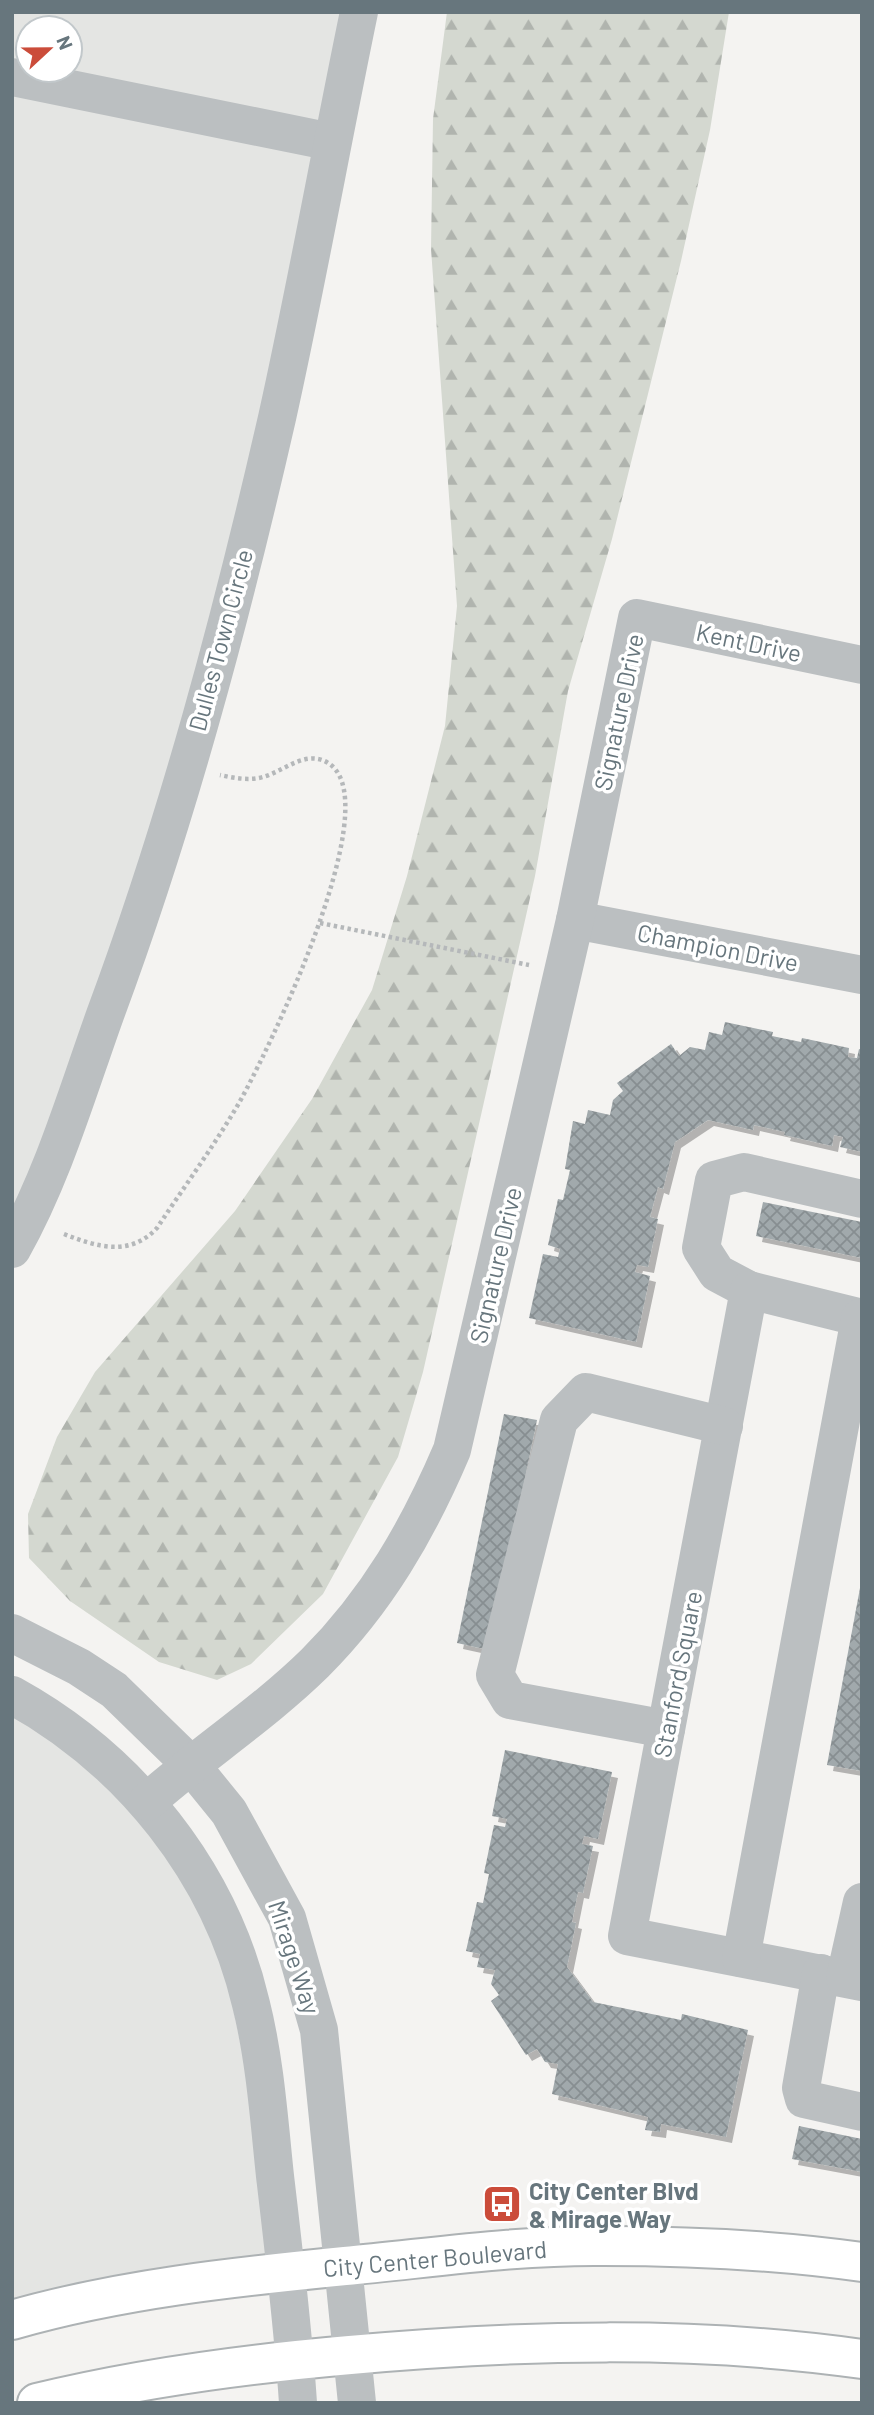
<svg xmlns="http://www.w3.org/2000/svg" width="874" height="2415" font-family="Barlow,sans-serif">
	<style>
		.built { fill: #e4e5e3; fill-rule: evenodd }
		.forest { fill: url(#forest-firs) }
		.building { fill: url(#building-cross-hatch); filter: url(#shadow) }
		.lines { fill: none; stroke-linecap: round; stroke-linejoin: round }
		.major-casing { stroke: #adb2b4; stroke-width: 42 }
		.path { stroke: #b5b8ba; stroke-width: 4.5; stroke-dasharray: 3.5 3.5; stroke-linecap: butt }
		.minor { stroke: #bbbfc1; stroke-width: 38 }
		.major { stroke: #fff; stroke-width: 38 }
		.labels { text-anchor: middle; dominant-baseline: central; stroke-width: 7; stroke-linejoin: round; paint-order: stroke }
		.street-label { font-size: 24px; fill: #67767d; stroke: #fff }
		.poi-label { font-size: 24px; font-weight: bold; fill: #67767d; stroke: #fff; text-anchor: start }
	</style>
	<defs>
		<pattern id="forest-firs" width="22" height="20" patternUnits="userSpaceOnUse" patternTransform="scale(1.75)"><rect width="22" height="20" fill="#d4d8d0"/><path d="M5 1l3.5 6h-7zM16 11l3.5 6h-7z" fill="#b0b4ae"/></pattern>
		<pattern id="building-cross-hatch" width="8" height="8" patternUnits="userSpaceOnUse" patternTransform="scale(1.75)"><rect width="8" height="8" fill="#a1a9ac"/><path d="M0 0l8 8M0 8l8-8" fill="none" stroke="#878e91"/></pattern>
		<filter id="shadow"><feDropShadow dx="6" dy="6" stdDeviation="0" flood-color="#0004"/></filter>
	</defs>
	<rect width="100%" height="100%" fill="#f4f3f1"/>
	<!-- built -->
	<g class="built">
		<path d="M12 12H359L254 510 12 1249ZM28 28H70V70H28Z"/>
		<path d="M12 1695 34 1707 210 1894 286 2270 12 2320Z"/>
	</g>
	<!-- forest -->
	<path class="forest" d="M447 12H729L710 130 681 261 612 539 568 691 535 876 423 1372 398 1457 323 1594 251 1664 217 1680 159 1662 70 1601 29 1558 28 1514 57 1437 95 1372 235 1211 312 1099 372 990 407 876 445 726 457 606 431 249 433 119Z"/>
	<!-- building -->
	<g class="building">
		<path d="M725 1022 773 1032 772 1036 801 1042 802 1038 849 1048 848 1057 857 1058 859 1049 862 1050V1152L840 1147 843 1137 834 1135 832 1146 784 1135 785 1132 754 1125 753 1130 708 1120 675 1142 663 1189 658 1187 650 1217 658 1219 648 1267 637 1265 635 1272 650 1276 636 1342 529 1318 543 1254 558 1257 560 1249 548 1245 558 1199 563 1200 570 1170 565 1169 573 1121 585 1124 588 1110 610 1115 613 1100 623 1091 617 1083 671 1044 679 1056 690 1047 705 1050 709 1032 722 1035Z"/>
		<path d="M763 1202 862 1222V1258L756 1236Z"/>
		<path d="M504 1414 537 1420 489 1650 457 1643Z"/>
		<path d="M860 1588H862V1771L827 1765Z"/>
		<path d="M505 1750 612 1772 598 1839 584 1836 582 1844 593 1846 583 1893 578 1892 572 1922 576 1923 567 1967 593 2002 681 2020 682 2014 748 2030 726 2137 661 2124 660 2132 645 2130 648 2117 552 2094 558 2064 545 2062 537 2049 526 2055 491 2001 499 1995 491 1984 495 1970 477 1967 480 1954 466 1951 477 1902 483 1903 489 1874 484 1873 494 1825 505 1827 507 1819 492 1816Z"/>
		<path d="M799 2126 862 2139V2172L792 2159Z"/>
	</g>
	<g class="lines">
		<!-- major casing -->
		<g class="major-casing">
			<g id="major">
				<path d="M12 2320C120 2289 234 2277 345 2266 431 2258 517 2245 603 2246 689 2246 777 2250 862 2262"/>
				<path d="M37 2403C140 2378 245 2364 350 2355 520 2340 693 2335 862 2359"/>
			</g>
		</g>
		<!-- path -->
		<g class="path">
			<path d="M320 923 529 965"/>
			<path d="M64 1234C97 1247 130 1257 157 1228 184 1187 214 1146 239 1103 267 1053 386 809 331 765 308 747 285 771 263 777 249 781 234 778 220 775"/>
		</g>
		<!-- minor -->
		<g class="minor">
			<path d="M12 77 332 142"/>
			<path d="M575 920 862 975"/>
			<path d="M12 1249C53 1176 77 1093 105 1015 177 821 231 619 277 418 307 283 331 147 359 12"/>
			<path d="M749 1290 717 1273 701 1248 714 1180 744 1172 862 1199"/>
			<path d="M862 1318 749 1290 627 1936 862 1982"/>
			<path d="M12 1633 79 1667 114 1690 190 1764 229 1812 287 1918 319 2030 357 2403"/>
			<path d="M12 1695C130 1760 220 1872 251 2004 265 2060 269 2119 275 2176 284 2252 293 2327 298 2403"/>
			<path d="M666 1729 510 1700 495 1675 559 1420 586 1392 724 1426"/>
			<path d="M147 1802C201 1754 263 1714 315 1663 377 1601 418 1530 452 1450L575 920 637 618 862 665"/>
			<path d="M741 1958 860 1318"/>
			<path d="M821 1973 801 2088 804 2099 862 2112"/>
			<path d="M845 1978 862 1902"/>
		</g>
		<!-- major -->
		<use href="#major" class="major"/>
	</g>
	<!-- icons -->
	<defs>
		<g id="bus-square" transform="scale(2.0125)"><rect x="-9" y="-9" width="18" height="18" rx="4" fill="#cb4c3a" stroke="#fff"/><path d="M-5-6H5V4H4V6H2V4H-2V6H-4V4H-5ZM-3.5-4V0h7V-4ZM-3.5 1.2v1.5H-2V1.2ZM2 1.2v1.5H3.5V1.2Z" fill="#fff"/></g>
	</defs>
	<g fill-rule="evenodd">
		<use href="#bus-square" x="502" y="2204"/>
	</g>
	<g class="labels">
		<!-- street labels -->
		<g class="street-label">
			<text transform="translate(220 640) rotate(-75)">Dulles Town Circle</text>
			<text transform="translate(749 642) rotate(12)">Kent Drive</text>
			<text transform="translate(618 712) rotate(-78)">Signature Drive</text>
			<text transform="translate(718 947) rotate(11)">Champion Drive</text>
			<text transform="translate(495 1265) rotate(-77)">Signature Drive</text>
			<text transform="translate(677 1674) rotate(-79)">Stanford Square</text>
			<text transform="translate(295 1957) rotate(72)">Mirage Way</text>
			<text transform="translate(435 2258) rotate(-5)">City Center Boulevard</text>
		</g>
		<!-- poi labels -->
		<g class="poi-label">
			<text x="529" y="2190">City Center Blvd<tspan x="529" dy="28">&amp; Mirage Way</tspan></text>
		</g>
	</g>
	<!-- border -->
	<rect width="874" height="2415" fill="none" stroke="#67767d" stroke-width="28"/>
	<!-- north arrow -->
	<g transform="translate(49 49) rotate(68)"><circle r="33" fill="#ffffff" stroke="#c2c8cb" stroke-width="2"/>
	<path d="M0-5L12 26L0 18L-12 26Z" fill="#cb4c3a"/>
	<text y="-10" font-size="19" font-weight="bold" text-anchor="middle" fill="#67767d">N</text>
	</g>
</svg>
